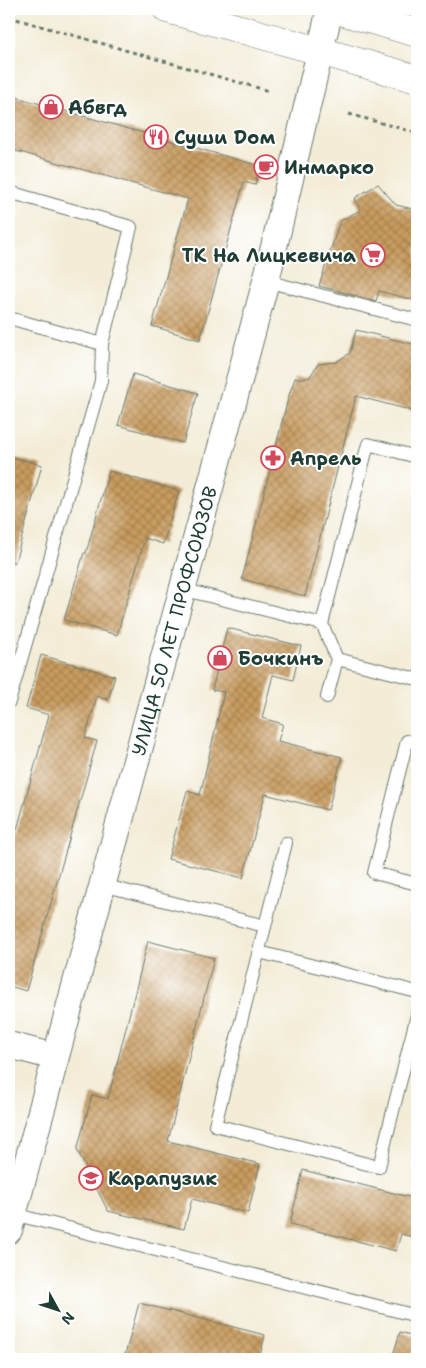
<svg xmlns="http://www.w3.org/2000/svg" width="426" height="1368" font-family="'Shantell Sans',sans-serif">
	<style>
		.building { fill: url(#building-cross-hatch) }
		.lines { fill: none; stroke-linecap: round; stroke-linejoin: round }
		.lane-casing { stroke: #697a6d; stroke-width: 14 }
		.street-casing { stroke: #697a6d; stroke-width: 28 }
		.secondary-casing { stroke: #697a6d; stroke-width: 29 }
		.path { stroke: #697a6d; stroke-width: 3; stroke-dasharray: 4 4; stroke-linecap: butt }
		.lane { stroke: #fff; stroke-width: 12 }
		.street { stroke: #fff; stroke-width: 26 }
		.secondary { stroke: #fff; stroke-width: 28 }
		.labels { text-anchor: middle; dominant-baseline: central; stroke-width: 4; stroke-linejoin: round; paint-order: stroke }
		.poi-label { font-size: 19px; font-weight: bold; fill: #1f3d34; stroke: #fff; text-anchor: start }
		.street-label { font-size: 19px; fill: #1f3d34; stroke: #fff }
	</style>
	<defs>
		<pattern id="building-cross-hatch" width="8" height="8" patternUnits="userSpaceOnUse" patternTransform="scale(1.25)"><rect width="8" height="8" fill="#c99c5f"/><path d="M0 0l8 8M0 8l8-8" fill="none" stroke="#a3804f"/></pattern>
	</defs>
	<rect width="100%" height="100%" fill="#fff"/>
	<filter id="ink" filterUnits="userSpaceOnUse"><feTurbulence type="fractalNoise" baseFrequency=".02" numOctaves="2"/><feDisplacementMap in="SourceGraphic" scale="10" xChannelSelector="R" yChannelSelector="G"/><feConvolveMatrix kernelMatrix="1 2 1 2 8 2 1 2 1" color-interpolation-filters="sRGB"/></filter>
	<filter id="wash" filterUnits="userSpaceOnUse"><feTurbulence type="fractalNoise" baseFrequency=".0096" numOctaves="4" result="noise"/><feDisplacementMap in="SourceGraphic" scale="20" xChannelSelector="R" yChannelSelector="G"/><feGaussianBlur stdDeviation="1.12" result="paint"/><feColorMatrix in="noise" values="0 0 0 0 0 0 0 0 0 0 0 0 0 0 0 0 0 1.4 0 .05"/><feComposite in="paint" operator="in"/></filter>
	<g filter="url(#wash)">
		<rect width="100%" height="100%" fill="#f3ecd7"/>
		<g id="blocks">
			<!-- building -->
			<g class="building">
				<path d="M9 95 260 166 255 185 244 182 200 340 152 326 188 199 9 149Z"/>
				<path d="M378 184 396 205 417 210V301L379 291 376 301 319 286 340 221 360 210 355 198Z"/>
				<path d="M356 330 417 345V412L356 396 305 596 242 579 289 395 295 378H309L318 364 336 362 350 353Z"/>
				<path d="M133 374 198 393 183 443 118 425Z"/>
				<path d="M9 456 42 465 15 562H9Z"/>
				<path d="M109 471 179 491 163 544 145 538 117 635 64 620 84 553H86Z"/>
				<path d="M227 628 301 646 293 680 273 675 262 718 283 724 278 741 342 757 328 810 265 794 243 878 168 859 187 791 200 795 224 692 212 690Z"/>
				<path d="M41 655 115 676 108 700 97 696 85 738 97 741 26 991 9 986V858L49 715 26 708Z"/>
				<path d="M148 941 214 958 168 1141 260 1164 248 1213 192 1199 184 1229 108 1211 77 1150 92 1095 108 1099Z"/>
				<path d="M303 1170 417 1199V1238L401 1234 396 1251 290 1224Z"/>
				<path d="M139 1303 265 1335 259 1359H124Z"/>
				<path d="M400 1332 417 1337V1359H405L393 1356Z"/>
			</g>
		</g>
	</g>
	<g filter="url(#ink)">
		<use href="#blocks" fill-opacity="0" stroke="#697a6d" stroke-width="1"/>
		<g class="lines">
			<!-- lane casing -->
			<g class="lane-casing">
				<g id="lane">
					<path d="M9 192 131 227 102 344 101 381 9 702"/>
					<path d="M266 281 417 320"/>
					<path d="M9 318 102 344"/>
					<path d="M181 589 322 624"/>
					<path d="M337 659 417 679"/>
					<path d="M327 697 337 659 322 624 368 444 417 457"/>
					<path d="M417 743 407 741 374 873 417 884"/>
					<path d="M286 843 215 1125 379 1167 417 1015"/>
					<path d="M102 885 265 926"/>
					<path d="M259 952 417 992"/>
					<path d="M13 1214 417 1316"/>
				</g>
			</g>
			<!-- street casing -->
			<g class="street-casing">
				<g id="street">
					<path d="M9 1045 55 1057"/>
					<path id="s1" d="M9 1230 266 281 330 9"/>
				</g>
			</g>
			<!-- secondary casing -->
			<g class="secondary-casing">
				<g id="secondary">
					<path d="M167 9 320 51 417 79"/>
					<path d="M334 9 417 33"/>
				</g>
			</g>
			<!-- path -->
			<g class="path">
				<path d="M9 17 269 91"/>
				<path d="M349 114 417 133"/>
			</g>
			<!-- lane -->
			<use href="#lane" class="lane"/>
			<!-- street -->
			<use href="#street" class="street"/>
			<!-- secondary -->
			<use href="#secondary" class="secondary"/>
		</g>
	</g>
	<!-- icons -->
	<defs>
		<g id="shop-ring" transform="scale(1.25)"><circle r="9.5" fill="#fff" stroke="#d1495b" stroke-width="1.5"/><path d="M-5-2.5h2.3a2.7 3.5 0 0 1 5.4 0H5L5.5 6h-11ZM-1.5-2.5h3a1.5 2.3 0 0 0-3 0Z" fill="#d1495b"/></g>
		<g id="restaurant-ring" transform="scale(1.25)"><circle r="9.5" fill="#fff" stroke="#d1495b" stroke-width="1.5"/><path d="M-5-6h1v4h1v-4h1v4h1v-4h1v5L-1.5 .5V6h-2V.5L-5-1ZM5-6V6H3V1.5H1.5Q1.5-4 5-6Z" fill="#d1495b"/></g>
		<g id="cafe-ring" transform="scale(1.25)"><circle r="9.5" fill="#fff" stroke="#d1495b" stroke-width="1.5"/><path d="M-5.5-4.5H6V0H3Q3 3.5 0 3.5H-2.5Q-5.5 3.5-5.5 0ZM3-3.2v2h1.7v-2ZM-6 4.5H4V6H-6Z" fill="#d1495b"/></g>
		<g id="supermarket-ring" transform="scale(1.25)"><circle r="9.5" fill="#fff" stroke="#d1495b" stroke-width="1.5"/><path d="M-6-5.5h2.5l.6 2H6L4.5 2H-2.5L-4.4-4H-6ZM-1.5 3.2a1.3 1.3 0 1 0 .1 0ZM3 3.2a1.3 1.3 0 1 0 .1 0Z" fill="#d1495b"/></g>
		<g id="pharmacy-ring" transform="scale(1.25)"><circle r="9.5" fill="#fff" stroke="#d1495b" stroke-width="1.5"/><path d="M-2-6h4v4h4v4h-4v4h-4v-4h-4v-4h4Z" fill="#d1495b"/></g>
		<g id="school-ring" transform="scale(1.25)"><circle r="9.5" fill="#fff" stroke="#d1495b" stroke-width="1.5"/><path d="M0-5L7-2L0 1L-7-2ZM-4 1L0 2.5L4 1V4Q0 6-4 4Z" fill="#d1495b"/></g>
	</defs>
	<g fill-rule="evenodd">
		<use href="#shop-ring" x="51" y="107"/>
		<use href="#restaurant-ring" x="156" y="137"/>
		<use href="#cafe-ring" x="266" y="167"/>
		<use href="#supermarket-ring" x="373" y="255"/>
		<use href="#pharmacy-ring" x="273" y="458"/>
		<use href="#shop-ring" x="220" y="658"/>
		<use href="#school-ring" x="91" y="1178"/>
	</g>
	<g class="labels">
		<!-- poi labels -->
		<g class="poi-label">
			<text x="68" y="107">Абвгд</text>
			<text x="174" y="137">Суши Dом</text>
			<text x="284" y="167">Инмарко</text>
			<text x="356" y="255" text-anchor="end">ТК На Лицкевича</text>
			<text x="290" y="458">Апрель</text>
			<text x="238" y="658">Бочкинъ</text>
			<text x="108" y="1178">Карапузик</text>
		</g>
		<!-- street labels -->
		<g class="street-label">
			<text stroke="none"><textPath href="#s1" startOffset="631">УЛИЦА 50 ЛЕТ ПРОФСОЮЗОВ</textPath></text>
		</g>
	</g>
	<!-- margin -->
	<rect width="426" height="1368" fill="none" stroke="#fff" stroke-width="30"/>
	<!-- north arrow -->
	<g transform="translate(58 1310) rotate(130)" stroke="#ffffff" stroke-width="4" paint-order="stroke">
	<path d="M0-4L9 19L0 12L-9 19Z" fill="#1f3d34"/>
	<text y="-8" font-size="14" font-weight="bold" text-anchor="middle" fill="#1f3d34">N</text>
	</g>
</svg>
